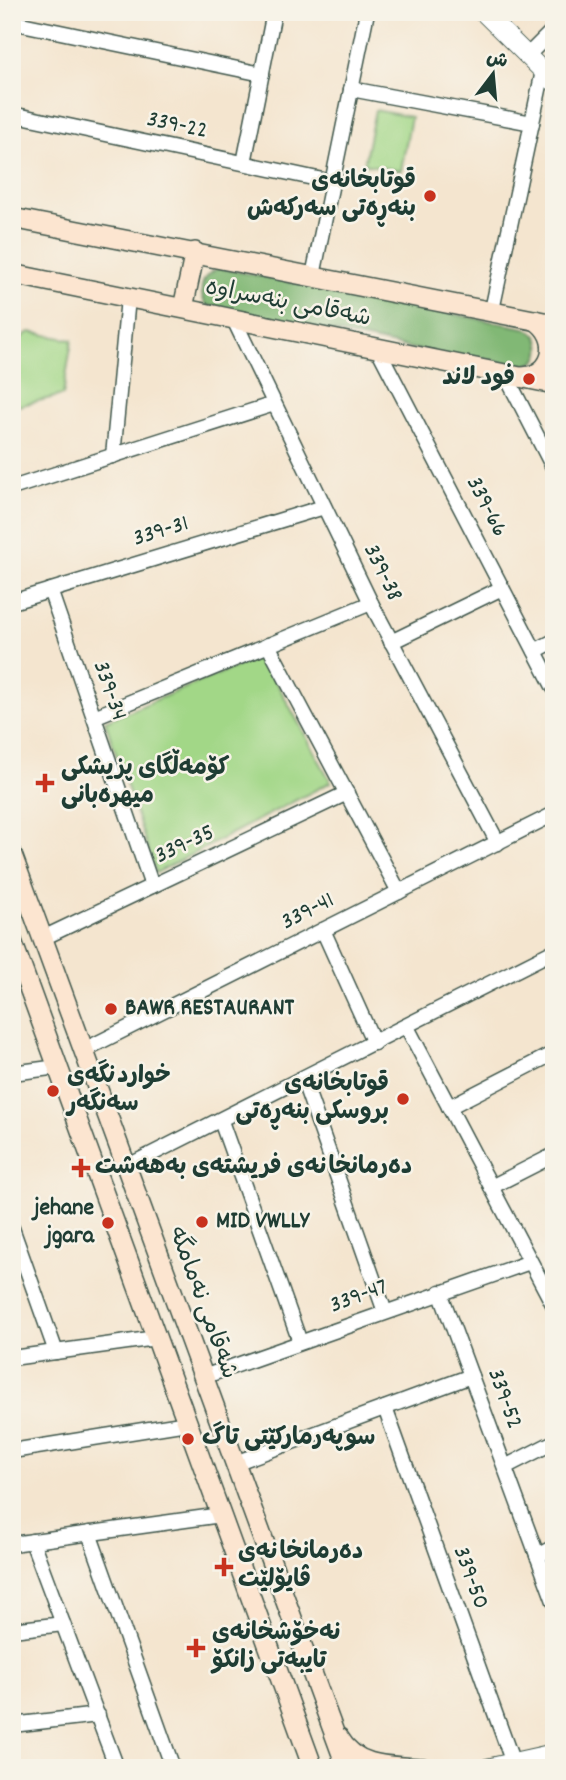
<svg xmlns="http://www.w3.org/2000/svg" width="566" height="1780" font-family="Dekko,'Playpen Sans Arabic',sans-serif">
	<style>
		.green { fill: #a2d787; stroke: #608a5e; stroke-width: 2 }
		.forest { fill: #81b874; stroke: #507a54; stroke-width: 2 }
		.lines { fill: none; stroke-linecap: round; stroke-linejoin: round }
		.minor-casing { stroke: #3f564b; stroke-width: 17 }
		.tertiary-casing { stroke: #3f564b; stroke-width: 20 }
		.secondary-casing { stroke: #3f564b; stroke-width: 22 }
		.minor { stroke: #fff; stroke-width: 14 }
		.tertiary { stroke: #fff; stroke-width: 18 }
		.secondary { stroke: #fce5d0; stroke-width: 19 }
		.poi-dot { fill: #c8321e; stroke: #f7f3e8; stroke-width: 2.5 }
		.labels { text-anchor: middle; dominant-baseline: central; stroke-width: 5; stroke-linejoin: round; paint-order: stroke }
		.street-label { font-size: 24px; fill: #1f3d34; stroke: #f7f3e8 }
		.poi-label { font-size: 24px; font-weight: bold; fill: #1f3d34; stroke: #f7f3e8; text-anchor: start }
	</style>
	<rect width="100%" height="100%" fill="#f7f3e8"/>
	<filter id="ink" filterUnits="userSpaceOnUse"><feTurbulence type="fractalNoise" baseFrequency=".0143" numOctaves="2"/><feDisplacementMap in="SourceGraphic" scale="14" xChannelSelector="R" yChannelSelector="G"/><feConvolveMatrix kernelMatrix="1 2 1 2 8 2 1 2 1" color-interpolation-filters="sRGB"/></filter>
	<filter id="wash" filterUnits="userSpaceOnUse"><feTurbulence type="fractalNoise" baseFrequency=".00686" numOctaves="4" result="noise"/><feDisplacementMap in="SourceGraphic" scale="28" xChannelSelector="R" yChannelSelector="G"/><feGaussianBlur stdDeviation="1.57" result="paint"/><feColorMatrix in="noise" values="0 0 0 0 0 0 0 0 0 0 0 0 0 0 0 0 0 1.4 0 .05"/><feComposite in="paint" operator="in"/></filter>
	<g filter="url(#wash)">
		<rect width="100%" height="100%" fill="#f4e5cf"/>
		<!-- green -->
		<g class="green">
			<path d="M375 110 411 117 401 171 364 164Z"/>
			<path d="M30 332 72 340 63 395 14 407C9 387 8 340 30 332Z"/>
			<path d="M262 656 331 782 156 873 105 721Z"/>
		</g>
		<!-- forest -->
		<path class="forest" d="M219 268 525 328C533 331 539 335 540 344 545 379 498 360 481 358 470 357 458 357 447 356L206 305C197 289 202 275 219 268Z"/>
	</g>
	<g filter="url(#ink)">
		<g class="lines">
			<!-- minor casing -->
			<g class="minor-casing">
				<g id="minor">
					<path d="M12 22 262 74"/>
					<path d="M527 56 554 29"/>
					<path d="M351 89 532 123"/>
					<path d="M12 114 332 182"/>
					<path d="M244 163 274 12"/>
					<path d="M313 276 367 12"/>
					<path d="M492 310 543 71"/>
					<path d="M234 320 371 603 498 843"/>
					<path d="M377 347 554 688"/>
					<path d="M505 374 554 469"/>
					<path d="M113 456 128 298"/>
					<path d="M12 488 274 404"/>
					<path d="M50 590 152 886"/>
					<path d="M12 602 324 507"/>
					<path d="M391 642 502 588"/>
					<path d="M268 645 399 892"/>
					<path d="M535 651 554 641"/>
					<path d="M94 717 371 603"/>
					<path d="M323 930 374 1043"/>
					<path d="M43 938 347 793"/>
					<path d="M407 1027 554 1306"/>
					<path d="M84 1050 554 814"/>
					<path d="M12 1073 58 1067"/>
					<path d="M303 1079 385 1312"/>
					<path d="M449 1107 554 1053"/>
					<path d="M221 1121 300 1342"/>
					<path d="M126 1167 554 951"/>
					<path d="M491 1187 554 1155"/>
					<path d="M12 1228 56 1352"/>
					<path d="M440 1292 554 1601"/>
					<path d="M12 1358 156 1338"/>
					<path d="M203 1377 530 1262"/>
					<path d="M385 1408 513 1763"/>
					<path d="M12 1451 187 1423"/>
					<path d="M235 1463 471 1376"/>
					<path d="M505 1467 554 1442"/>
					<path d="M89 1533 173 1768"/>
					<path d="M32 1541 117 1768"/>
					<path d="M12 1544 221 1515"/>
					<path d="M537 1556 554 1547"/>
					<path d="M12 1630 63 1624"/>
					<path d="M12 1725 98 1715"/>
				</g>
			</g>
			<!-- tertiary casing -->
			<g class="tertiary-casing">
				<g id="tertiary">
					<path d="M483 12 554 82"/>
					<path d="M487 1768 554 1753"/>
				</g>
			</g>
			<!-- secondary casing -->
			<g class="secondary-casing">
				<g id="secondary">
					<path d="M12 218 554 324"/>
					<path d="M12 274 554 384"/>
					<path d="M183 308 195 252"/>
					<path d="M522 377C555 376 562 337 535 320"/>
					<path d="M12 855 347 1768"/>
					<path d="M12 941 313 1768"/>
					<path d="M339 1738C357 1769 391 1766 422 1768"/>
				</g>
			</g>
			<!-- minor -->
			<use href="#minor" class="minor"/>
			<!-- tertiary -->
			<use href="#tertiary" class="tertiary"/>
			<!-- secondary -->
			<use href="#secondary" class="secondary"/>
		</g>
	</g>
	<!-- markers -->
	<g class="poi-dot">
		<circle cx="430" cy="196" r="7"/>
		<circle cx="529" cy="379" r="7"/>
		<path d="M41.5 772.5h7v7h7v7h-7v7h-7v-7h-7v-7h7z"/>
		<circle cx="111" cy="1009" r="7"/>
		<circle cx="53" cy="1091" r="7"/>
		<circle cx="403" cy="1099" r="7"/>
		<path d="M77.5 1157.5h7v7h7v7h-7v7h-7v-7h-7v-7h7z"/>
		<circle cx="202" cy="1222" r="7"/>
		<circle cx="108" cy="1223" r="7"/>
		<circle cx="188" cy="1439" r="7"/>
		<path d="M220.5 1556.5h7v7h7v7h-7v7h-7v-7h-7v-7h7z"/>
		<path d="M192.5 1637.5h7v7h7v7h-7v7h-7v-7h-7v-7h7z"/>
	</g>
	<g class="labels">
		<!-- street labels -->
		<g class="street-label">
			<text transform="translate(177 126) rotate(12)">339-22</text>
			<text transform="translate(288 304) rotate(11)">شەقامی بنەسراوە</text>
			<text transform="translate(486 507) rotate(63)">339-66</text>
			<text transform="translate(161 532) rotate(-17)">339-31</text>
			<text transform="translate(382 573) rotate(64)">339-38</text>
			<text transform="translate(109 691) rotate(71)">339-34</text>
			<text transform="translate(185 845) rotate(-25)">339-35</text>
			<text transform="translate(308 912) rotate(-27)">339-41</text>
			<text transform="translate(359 1297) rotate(-20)">339-47</text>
			<text transform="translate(202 1303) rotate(70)">شەقامی نەمامگە</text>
			<text transform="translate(504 1399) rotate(70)">339-52</text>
			<text transform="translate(470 1578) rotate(70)">339-50</text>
		</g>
		<!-- poi labels -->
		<g class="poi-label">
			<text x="416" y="182" text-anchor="end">قوتابخانەی<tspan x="416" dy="28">بنەڕەتی سەرکەش</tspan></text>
			<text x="515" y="379" text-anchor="end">فود لاند</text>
			<text x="61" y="769">کۆمەڵگای پزیشکی<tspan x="61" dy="28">میهرەبانی</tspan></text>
			<text x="125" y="1009">BAWR RESTAURANT</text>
			<text x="67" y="1077">خواردنگەی<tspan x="67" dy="28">سەنگەر</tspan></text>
			<text x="389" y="1085" text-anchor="end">قوتابخانەی<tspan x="389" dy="28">بروسکی بنەڕەتی</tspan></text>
			<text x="95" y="1168">دەرمانخانەی فریشتەی بەهەشت</text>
			<text x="94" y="1209" text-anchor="end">jehane<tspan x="94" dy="28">jgara</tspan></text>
			<text x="216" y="1222">MID VWLLY</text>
			<text x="202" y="1439">سوپەرمارکێتی تاگ</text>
			<text x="238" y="1553">دەرمانخانەی<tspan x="238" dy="28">ڤایۆلێت</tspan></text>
			<text x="212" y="1634">نەخۆشخانەی<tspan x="212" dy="28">تایبەتی زانکۆ</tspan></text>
		</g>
	</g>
	<!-- margin -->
	<rect width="566" height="1780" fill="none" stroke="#f7f3e8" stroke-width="42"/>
	<!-- north arrow -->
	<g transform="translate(493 74) rotate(16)" stroke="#f7f3e8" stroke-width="5" paint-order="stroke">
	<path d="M0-5L12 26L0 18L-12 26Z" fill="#1f3d34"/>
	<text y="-10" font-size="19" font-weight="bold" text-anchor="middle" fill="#1f3d34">ش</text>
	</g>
</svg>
